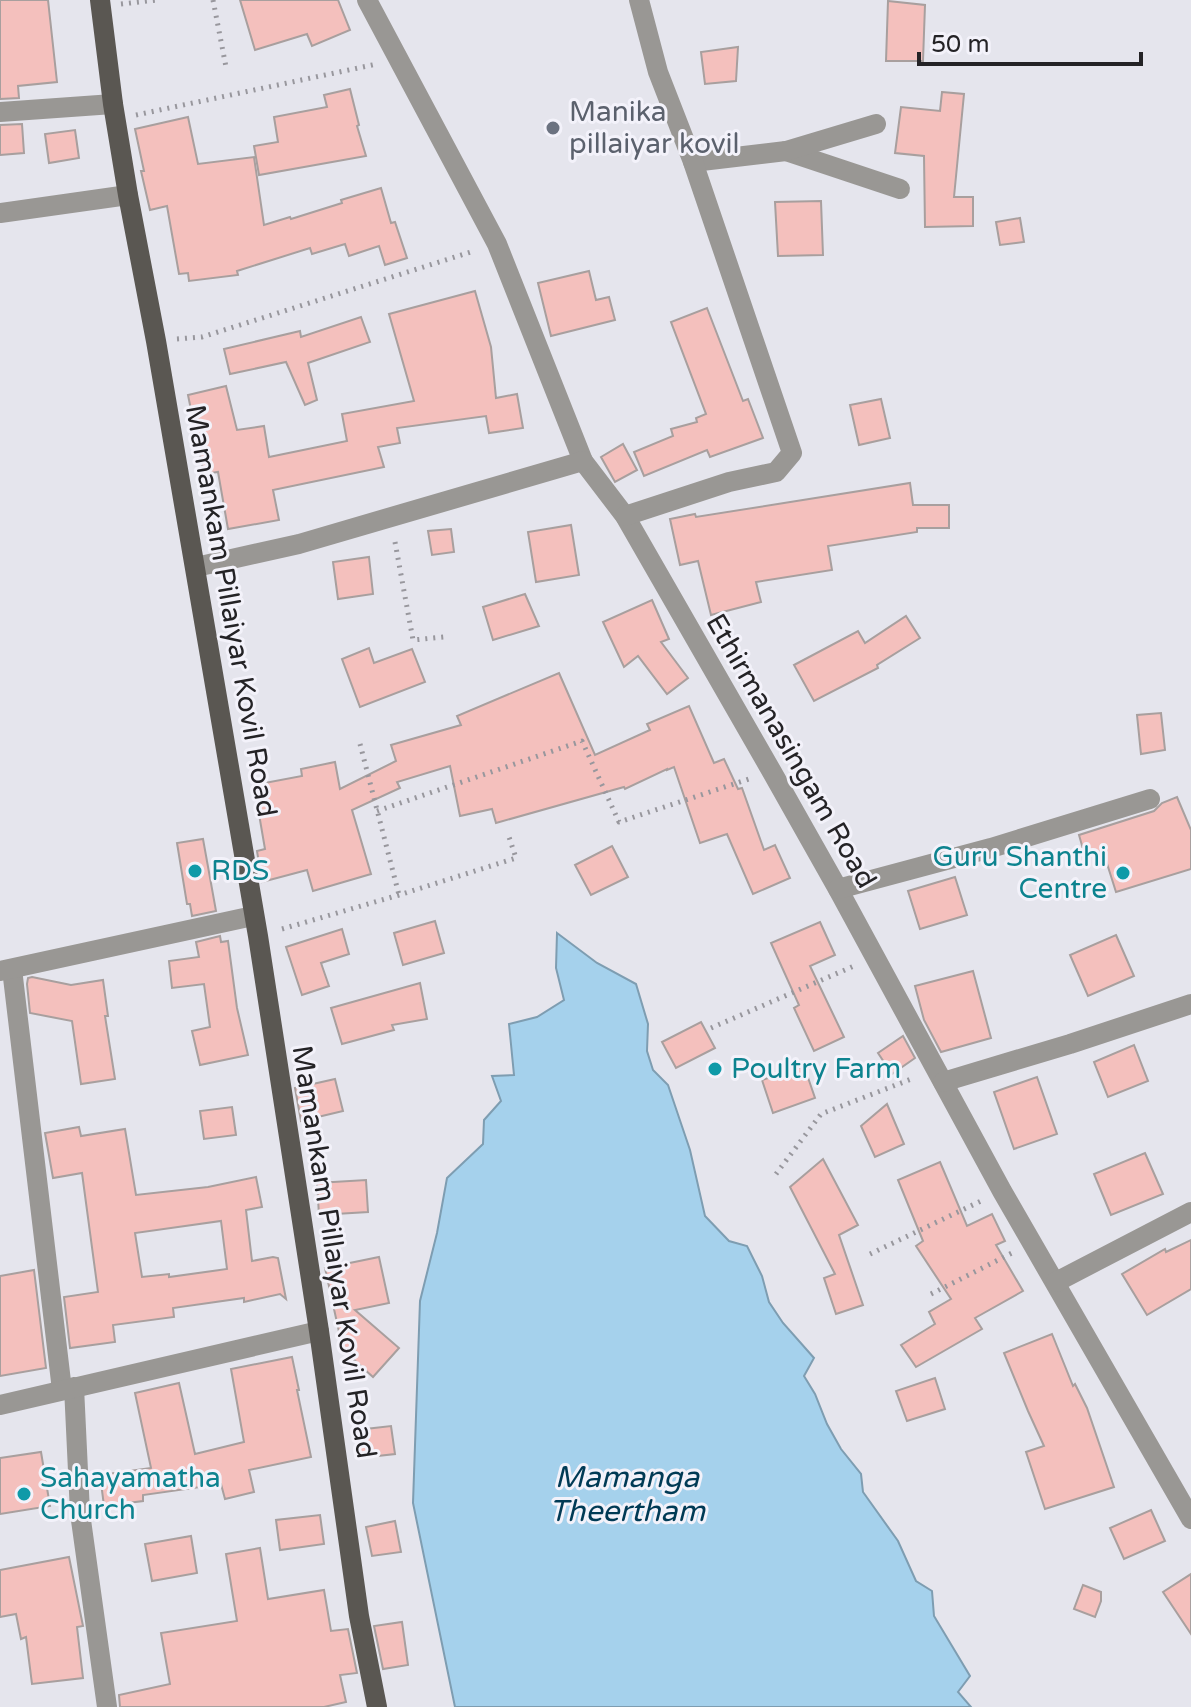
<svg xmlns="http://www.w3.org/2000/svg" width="1191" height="1707" font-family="'Varela Round',sans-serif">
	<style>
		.water { fill: #a5d1ec; stroke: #7e9db1; stroke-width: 2 }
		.building { fill: #f4c0bd; stroke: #a89f9e; stroke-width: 2; fill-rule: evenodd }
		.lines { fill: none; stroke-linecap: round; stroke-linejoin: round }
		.path { stroke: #98979d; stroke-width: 5; stroke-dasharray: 2 6; stroke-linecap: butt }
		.minor { stroke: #999794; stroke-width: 20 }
		.major { stroke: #5a5752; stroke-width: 20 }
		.worship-dot { fill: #6b7280; stroke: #f3f2fa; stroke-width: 3 }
		.culture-dot { fill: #0f9aa8; stroke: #f3f2fa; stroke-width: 3 }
		.labels { text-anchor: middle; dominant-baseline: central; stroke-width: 6; stroke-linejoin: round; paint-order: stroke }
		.worship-label { font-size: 28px; fill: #5b616d; stroke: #f3f2fa; text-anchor: start }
		.street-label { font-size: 28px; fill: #242326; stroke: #f3f2fa }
		.culture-label { font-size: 28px; fill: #0d838f; stroke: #f3f2fa; text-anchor: start }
		.water-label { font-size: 30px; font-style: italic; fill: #003a55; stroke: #f3f2fa }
	</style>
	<rect width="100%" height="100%" fill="#e5e5ed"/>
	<!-- water -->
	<path class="water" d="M557 933 597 963 636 984 648 1024 647 1051 653 1070 668 1085 690 1150 705 1216 729 1241 747 1246 762 1276 769 1302 783 1323 814 1358 804 1376 815 1394 827 1424 841 1449 861 1474 863 1492 898 1541 916 1581 932 1591 934 1616 970 1676 958 1692 971 1707H455L413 1503 420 1301 437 1233 447 1178 483 1144 484 1120 501 1101 492 1076 514 1075 509 1024 537 1017 564 1000 556 968Z"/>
	<!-- building -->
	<g class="building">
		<path d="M0 0H48L57 82 18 86 19 98 0 99Z"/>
		<path d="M240 0H338L350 30 312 46 307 34 255 50Z"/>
		<path d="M888 1 925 5 923 61H886Z"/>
		<path d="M738 47 736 81 705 84 701 52Z"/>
		<path d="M350 89 359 125 357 126 366 156 259 175 254 146 278 142 274 117 327 107 324 95Z"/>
		<path d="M942 92 964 94 954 197H973V226L925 227 924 156 895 153 901 107 940 111Z"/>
		<path d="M188 117 198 164 254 157 264 225 290 217 291 219 342 203 341 200 381 188 391 223 395 222 407 258 385 265 379 246 349 256 345 244 312 254 310 248 237 271 238 275 189 281 188 273 179 274 167 206 150 210 141 171H144L135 129Z"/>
		<path d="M22 124 24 153 0 155V125Z"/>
		<path d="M75 130 79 158 49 163 45 134Z"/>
		<path d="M821 201 823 255 778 256 775 202Z"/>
		<path d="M1020 218 1024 242 1000 245 996 222Z"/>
		<path d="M589 271 596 300 609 297 615 320 551 336 538 283Z"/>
		<path d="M475 291 491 347 496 398 517 394 523 428 489 433 486 416 397 428 400 443 378 447 384 467 273 490 279 520 228 529 218 472 204 474 188 395 226 386 237 430 264 426 269 457 347 441 342 414 414 401 389 314Z"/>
		<path d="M707 308 743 401 748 399 763 438 710 457 707 450 644 476 634 452 673 436 671 429 697 422 696 418 706 414 671 322Z"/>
		<path d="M361 317 370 342 308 363 317 400 305 405 286 362 230 374 224 349 300 331 301 337Z"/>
		<path d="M881 399 890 438 859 445 850 405Z"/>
		<path d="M623 444 637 470 615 482 601 457Z"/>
		<path d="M910 483 913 505H949V528H917V532L828 546 832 570 756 582 761 602 711 615 698 561 680 565 670 519 695 514 696 517Z"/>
		<path d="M571 525 579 575 536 582 528 532Z"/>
		<path d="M451 529 454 552 432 555 428 531Z"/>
		<path d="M369 557 373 594 338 599 333 562Z"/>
		<path d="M525 594 539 626 493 640 483 607Z"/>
		<path d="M652 600 669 639 661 642 688 678 667 694 638 656 624 667 603 622Z"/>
		<path d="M906 616 920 638 877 665 878 668 814 701 794 665 858 631 865 643Z"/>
		<path d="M369 648 374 663 412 649 425 682 360 707 342 659Z"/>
		<path d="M559 673 595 755 650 730 647 724 689 706 714 763 724 759 738 789 742 788 764 850 775 845 790 878 753 894 727 834 700 843 674 767 667 770V769L625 789 624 787 496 823 492 809 460 816 450 766 397 782 400 788 352 810 371 874 313 891 307 870 262 882 257 851 265 849 254 785 302 776 301 769 335 762 340 789 396 761 391 745 461 725 457 716Z"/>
		<path d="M1161 713 1165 750 1141 754 1137 715Z"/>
		<path d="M1177 797 1191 830V869L1116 892 1103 851 1085 856 1079 835 1154 811 1162 803Z"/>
		<path d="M203 839 216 911 192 916 190 904H187L177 843Z"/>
		<path d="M612 846 628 877 591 895 575 865Z"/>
		<path d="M955 877 967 915 920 929 908 891Z"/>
		<path d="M435 921 444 953 403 965 394 933Z"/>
		<path d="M820 922 835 955 810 966 844 1037 814 1051 794 1008 799 1005 771 943Z"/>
		<path d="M342 929 349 954 321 963 329 986 302 995 286 947Z"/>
		<path d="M1116 935 1134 976 1088 996 1070 955Z"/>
		<path d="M220 936 221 942 228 941 237 1008 248 1055 200 1065 192 1031 210 1027 204 984 172 988 169 961 199 957 196 942Z"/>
		<path d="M973 971 991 1038 941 1052 924 1020 915 986Z"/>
		<path d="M32 977 71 985 103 980 108 1016H105L115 1079 81 1084 72 1021 30 1013 27 984 28 978Z"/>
		<path d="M420 983 427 1019 392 1025 394 1030 342 1044 331 1008Z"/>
		<path d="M701 1022 715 1048 676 1068 662 1042Z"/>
		<path d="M903 1036 915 1058 892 1074 878 1053Z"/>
		<path d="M1134 1045 1148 1081 1108 1097 1094 1062Z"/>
		<path d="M804 1066 815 1098 773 1113 762 1080Z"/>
		<path d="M1037 1077 1057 1134 1014 1149 994 1092Z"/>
		<path d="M335 1079 343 1111 301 1121 295 1088Z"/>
		<path d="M887 1104 904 1144 875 1157 861 1126Z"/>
		<path d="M232 1107 236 1135 204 1139 200 1111Z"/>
		<path d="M79 1127 81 1136 125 1129 136 1195 208 1187 256 1177 262 1207 246 1210 252 1261 273 1257 278 1258 286 1299 280 1294 244 1302V1298L173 1308 174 1317 113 1325 115 1342 70 1348 64 1297 98 1292 82 1173 53 1178 45 1133ZM221 1221 227 1269 169 1277V1274L142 1277 135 1233Z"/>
		<path d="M1145 1153 1163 1194 1111 1215 1094 1174Z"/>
		<path d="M823 1159 858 1225 839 1235 863 1305 836 1314 824 1278 835 1274 790 1187Z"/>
		<path d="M940 1162 967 1226 992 1214 1005 1241 996 1245 1023 1291 975 1318 982 1329 916 1367 901 1345 935 1324 929 1312 951 1299 916 1246 923 1241 898 1180Z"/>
		<path d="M366 1180 368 1212 319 1215 317 1183Z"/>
		<path d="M1191 1240V1289L1147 1315 1122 1274 1165 1249 1166 1252Z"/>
		<path d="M379 1257 389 1303 355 1310 399 1348 373 1377 343 1350 325 1268Z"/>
		<path d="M34 1270 46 1368 0 1376V1276Z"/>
		<path d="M1052 1334 1073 1386 1075 1384 1087 1408 1114 1487 1045 1509 1026 1452 1044 1446 1028 1411 1004 1353Z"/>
		<path d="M292 1357 299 1390H297L311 1457 249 1470 254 1492 225 1499 221 1484 143 1495V1501L104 1506 100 1475 151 1468 135 1393 179 1383 195 1454 244 1442 231 1369Z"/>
		<path d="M935 1378 945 1409 907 1421 896 1391Z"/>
		<path d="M391 1426 395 1454 360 1458 357 1430Z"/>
		<path d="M41 1452 50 1506 0 1514V1458Z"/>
		<path d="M1151 1510 1165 1541 1124 1559 1110 1528Z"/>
		<path d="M320 1515 324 1544 280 1550 276 1520Z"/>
		<path d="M395 1521 401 1552 372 1556 366 1527Z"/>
		<path d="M191 1536 197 1573 152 1581 145 1544Z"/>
		<path d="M260 1548 268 1599 324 1590 331 1631 348 1629 357 1673 340 1675 346 1702 324 1707H120L119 1695 170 1684 161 1633 237 1621 226 1554Z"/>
		<path d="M69 1557 83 1626 77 1627 83 1678 32 1684 26 1637 21 1639 16 1614 0 1617V1570Z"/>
		<path d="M1191 1574V1634L1163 1592Z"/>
		<path d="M1083 1585 1101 1592V1601L1095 1617 1074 1609Z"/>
		<path d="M402 1622 408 1665 383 1669 374 1626Z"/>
	</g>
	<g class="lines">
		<!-- path -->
		<g class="path">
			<path d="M213 0 226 67"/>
			<path d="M121 4 157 0"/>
			<path d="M136 115 377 64"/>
			<path d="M177 339 202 337 474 251"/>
			<path d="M395 542 413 640 444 637"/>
			<path d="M360 744 399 895"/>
			<path d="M377 811 582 741 619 822 749 779"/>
			<path d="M282 929 399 895 516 858 509 837"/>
			<path d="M711 1028 854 966"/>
			<path d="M776 1174 821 1114 914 1078"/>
			<path d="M870 1254 981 1201"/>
			<path d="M931 1294 1012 1253"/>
		</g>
		<!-- minor -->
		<g class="minor">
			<path d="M367 0 497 244 583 461 625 516 772 772 838 889 1002 1191 1191 1519"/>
			<path d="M0 112 113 104"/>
			<path d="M786 151 900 189"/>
			<path d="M693 162 786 151 876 124"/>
			<path d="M0 213 128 195"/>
			<path d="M625 516 729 482 776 472 792 453 693 162 658 72 639 0"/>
			<path d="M196 567 299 544 583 461"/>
			<path d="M838 889 991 848 1150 799"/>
			<path d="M12 969 62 1390"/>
			<path d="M0 971 253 916"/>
			<path d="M943 1082 1070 1044 1191 1004"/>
			<path d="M1056 1282 1191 1212"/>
			<path d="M74 1387 80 1513 107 1707"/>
			<path d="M0 1405 319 1331"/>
		</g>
		<!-- major -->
		<path class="major" d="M100 0 113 104 128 195 156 341 258 936 319 1331 359 1616 377 1707"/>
	</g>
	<!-- markers -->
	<circle class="worship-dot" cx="553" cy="128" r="8"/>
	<g class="culture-dot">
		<circle cx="195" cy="871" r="8"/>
		<circle cx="1123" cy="873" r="8"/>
		<circle cx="715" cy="1069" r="8"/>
		<circle cx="24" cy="1494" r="8"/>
	</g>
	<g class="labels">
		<!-- worship labels -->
		<g class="worship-label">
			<text x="569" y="112">Manika<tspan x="569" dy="32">pillaiyar kovil</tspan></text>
		</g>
		<!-- street labels -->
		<g class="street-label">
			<text transform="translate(231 611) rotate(80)">Mamankam Pillaiyar Kovil Road</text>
			<text transform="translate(791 751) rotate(60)">Ethirmanasingam Road</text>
			<text transform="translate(334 1252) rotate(81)">Mamankam Pillaiyar Kovil Road</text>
		</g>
		<!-- culture labels -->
		<g class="culture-label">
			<text x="1107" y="857" text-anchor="end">Guru Shanthi<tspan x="1107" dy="32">Centre</tspan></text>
			<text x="211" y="871">RDS</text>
			<text x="731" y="1069">Poultry Farm</text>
			<text x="40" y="1478">Sahayamatha<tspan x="40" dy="32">Church</tspan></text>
		</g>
		<!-- water labels -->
		<g class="water-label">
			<text x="627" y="1477">Mamanga<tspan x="627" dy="34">Theertham</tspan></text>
		</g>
	</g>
	<!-- scale -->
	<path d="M919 52v12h222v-12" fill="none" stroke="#242326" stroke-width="4"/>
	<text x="931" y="52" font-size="24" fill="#242326" stroke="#f3f2fa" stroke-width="6" paint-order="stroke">50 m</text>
</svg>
